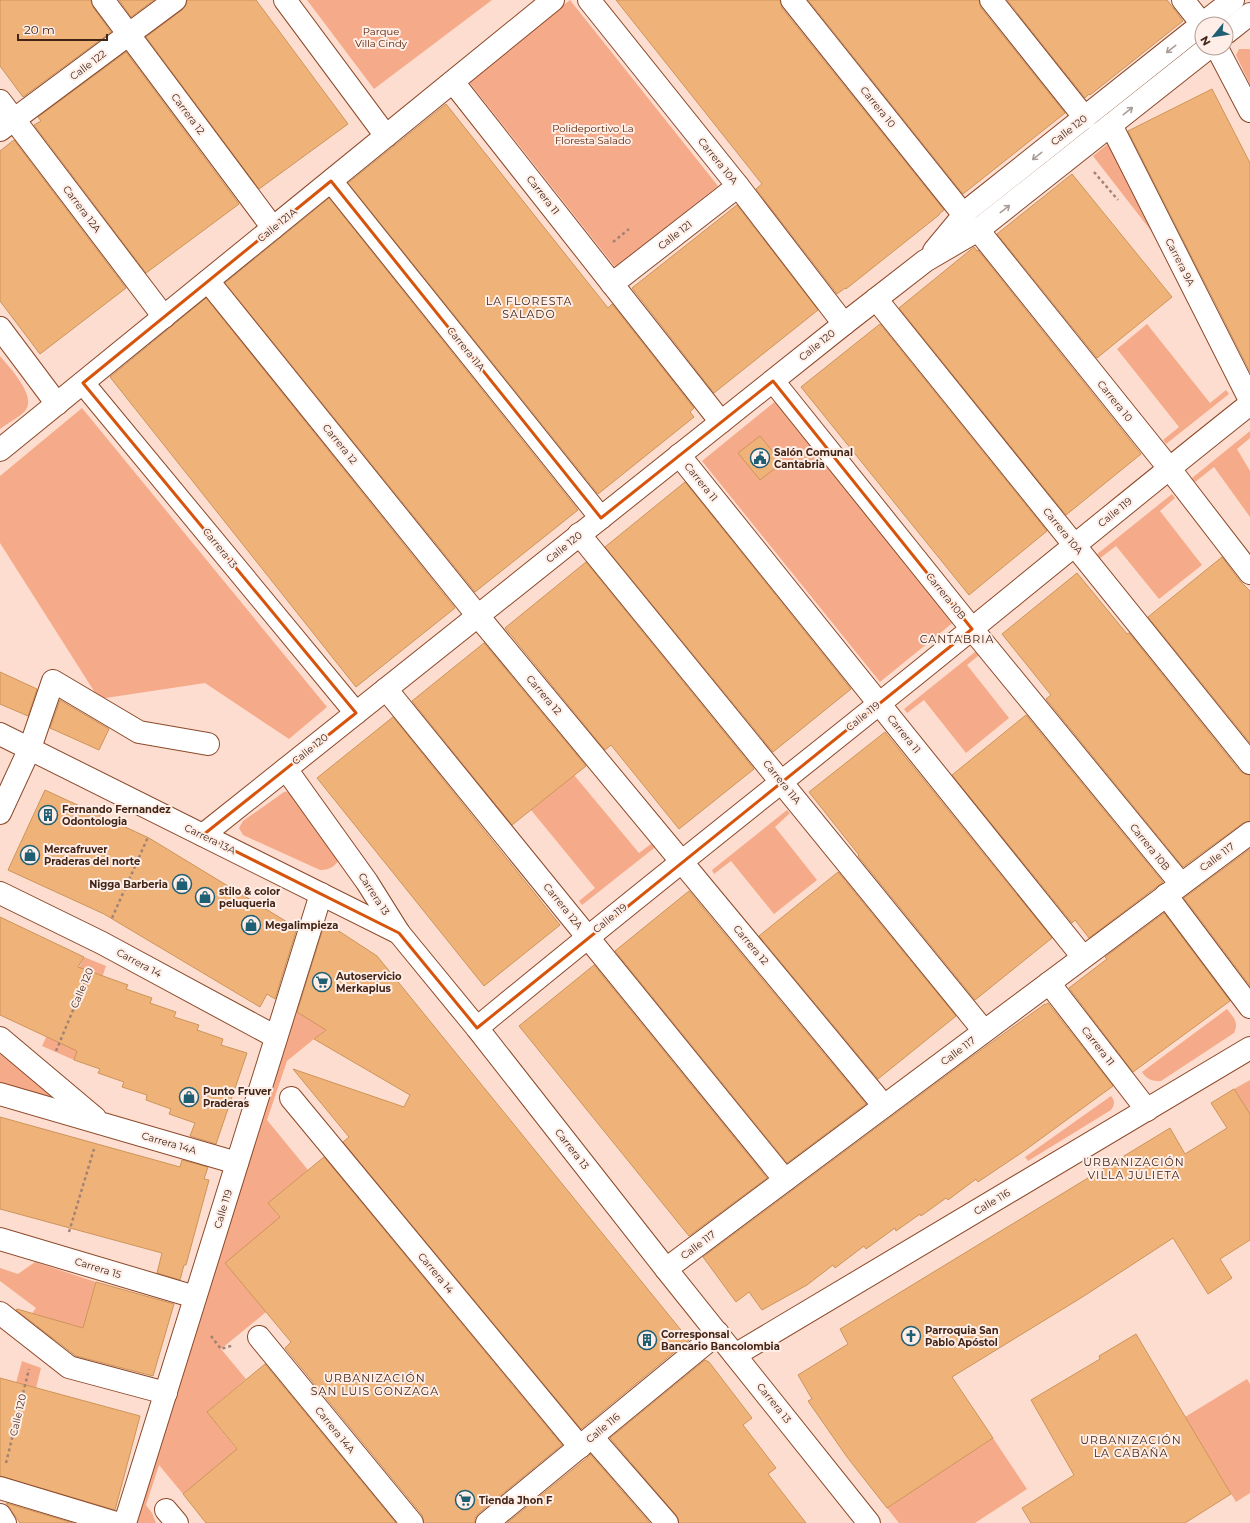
<svg xmlns="http://www.w3.org/2000/svg" width="1250" height="1523" font-family="Montserrat,sans-serif">
	<style>
		.green { fill: #f5ab8a }
		.building { fill: #efb379; stroke: #cd945a }
		.lines { fill: none; stroke-linecap: round; stroke-linejoin: round }
		.minor-casing { stroke: #8c4929; stroke-width: 24 }
		.path { stroke: #a28375; stroke-width: 2.5; stroke-dasharray: 3 3; stroke-linecap: butt }
		.minor { stroke: #fff; stroke-width: 22 }
		.oneway { stroke: #aa9d97 }
		.marked { fill: none; stroke: #d7540d; stroke-width: 3; stroke-linejoin: round }
		.labels { text-anchor: middle; dominant-baseline: central; stroke-width: 4; stroke-linejoin: round; paint-order: stroke }
		.park-label { font-size: 10px; fill: #562206; stroke: #feeee7 }
		.street-label { font-size: 10px; fill: #422517; stroke: #feeee7 }
		.poi-label { font-size: 10px; font-weight: bold; fill: #422517; stroke: #feeee7; text-anchor: start }
		.neighbourhood-label { font-size: 11px; letter-spacing: 1px; fill: #422517; stroke: #feeee7 }
	</style>
	<rect width="100%" height="100%" fill="#fdddcf"/>
	<!-- green -->
	<g class="green">
		<path d="M307 0H492L374 89Z"/>
		<path d="M570 0 718 186 615 267 468 81Z"/>
		<path d="M1239 49H1249L1250 50V85L1236 55Z"/>
		<path d="M1109 143 1166 250 1093 156Z"/>
		<path d="M1147 324 1210 403 1226 390 1229 394 1166 444 1163 440 1179 427 1117 349Z"/>
		<path d="M0 356C9 367 38 397 25 411 18 418 8 423 0 429Z"/>
		<path d="M777 400 955 621 880 682 702 461Z"/>
		<path d="M82 408 327 707 289 739 205 683 99 699 0 543V476Z"/>
		<path d="M1250 431V438L1237 449 1250 471V517L1214 467 1195 482 1192 478Z"/>
		<path d="M1172 494 1175 498 1160 511 1202 565 1159 599 1116 546 1099 559 1096 555Z"/>
		<path d="M980 648 983 652 967 665 1009 718 966 753 924 700 907 713 904 709Z"/>
		<path d="M574 775 639 853 655 841 658 845 582 905 579 901 595 888 531 810Z"/>
		<path d="M290 791 340 856C337 866 330 870 320 870L243 835 239 828 243 821 284 792Z"/>
		<path d="M787 810 790 813 775 827 817 880 774 914 731 861 714 874 712 870Z"/>
		<path d="M84 957 106 966 74 1060 42 1046Z"/>
		<path d="M1227 1009C1234 1018 1239 1022 1234 1033L1161 1081C1152 1081 1147 1080 1142 1072Z"/>
		<path d="M295 1011 301 1014 341 1017 287 1061 267 1120 308 1170 268 1203 345 1298 277 1303 221 1349 246 1379 207 1412 237 1450 183 1494 159 1465 146 1505 152 1513 156 1523H130Z"/>
		<path d="M0 1054 65 1104 0 1083Z"/>
		<path d="M1250 1080V1115L1234 1089Z"/>
		<path d="M1111 1096C1115 1101 1115 1104 1111 1110L1028 1161 1025 1157Z"/>
		<path d="M35 1262 96 1282 83 1328 57 1321 53 1340 28 1319 36 1308 0 1281V1268L18 1274Z"/>
		<path d="M22 1361 41 1368 36 1388 0 1442Z"/>
		<path d="M1247 1379 1250 1384V1493L1236 1502 1185 1417Z"/>
		<path d="M993 1438 1027 1489 975 1523H899L887 1508Z"/>
	</g>
	<!-- building -->
	<g class="building">
		<path d="M0 0H91L93 7 111 32 23 97 0 66Z"/>
		<path d="M119 0H154L131 17Z"/>
		<path d="M187 0H256L348 124 259 189 146 37 182 10 186 5Z"/>
		<path d="M616 0H780L782 8 944 210 939 214V215L846 289 845 288 837 294 756 189 762 184Z"/>
		<path d="M808 0H979L981 8 1065 113 963 194Z"/>
		<path d="M1007 0H1167L1183 21 1090 95 1089 94 1085 98Z"/>
		<path d="M126 52 239 204 146 273 34 125 41 121 38 117Z"/>
		<path d="M1212 89 1250 163V372L1128 131Z"/>
		<path d="M446 104 608 308 612 304 694 408 690 412 694 417 598 494 348 183Z"/>
		<path d="M14 140 126 288 40 354 0 301V151Z"/>
		<path d="M1072 174 1172 297 1097 358 997 234Z"/>
		<path d="M329 198 578 510 475 592 225 283Z"/>
		<path d="M737 205 818 310 714 393 632 288Z"/>
		<path d="M974 247 977 251 978 250 1141 454 1066 515 899 308Z"/>
		<path d="M206 298 455 608 356 687 110 377Z"/>
		<path d="M880 324 1047 531 969 595 801 387Z"/>
		<path d="M760 436 782 463 760 480 738 453Z"/>
		<path d="M685 482 851 689 773 752 605 547Z"/>
		<path d="M1222 557 1240 581 1250 591V743L1148 617Z"/>
		<path d="M586 562 754 769 679 829 611 745 605 750 505 628Z"/>
		<path d="M1077 573 1127 634 1129 633 1240 771 1245 774 1250 775V821L1243 823 1183 867 1046 699 1051 695 1002 634Z"/>
		<path d="M484 643 586 766 512 825 412 701Z"/>
		<path d="M0 672 37 689 28 716 0 704Z"/>
		<path d="M60 700 109 729 99 750 50 728Z"/>
		<path d="M1026 715 1163 882 1089 938 1075 920 1072 923 952 775Z"/>
		<path d="M393 717 560 925 484 986 317 778Z"/>
		<path d="M885 732 1052 938 975 1000 858 856 859 855 809 792Z"/>
		<path d="M45 790 149 838 297 928 275 999 267 994 260 1007 104 914 8 870Z"/>
		<path d="M1250 849V986L1184 898Z"/>
		<path d="M838 872 956 1016 878 1079 759 936Z"/>
		<path d="M689 891 866 1104 787 1163 615 951Z"/>
		<path d="M1164 913 1230 1001 1133 1072 1069 988 1107 959 1105 957Z"/>
		<path d="M0 917 84 957 78 967 128 985 126 989 152 998 150 1003 176 1012 174 1017 199 1025 197 1030 223 1039 221 1045 247 1053 216 1144 190 1136 195 1123 169 1114 171 1109 146 1100 147 1095 122 1087 124 1082 98 1073 100 1069 74 1060 77 1051 0 1015Z"/>
		<path d="M325 922 377 956 689 1340 581 1429 343 1142 349 1137 293 1069 404 1107 410 1095 314 1039 326 1030 297 1012Z"/>
		<path d="M594 965 767 1178 689 1236 519 1026Z"/>
		<path d="M1048 1003 1113 1086 1024 1151 978 1182 976 1179 948 1200 946 1198 921 1216 920 1214 896 1231 895 1228 866 1249 864 1246 835 1268 833 1265 807 1285 762 1310 749 1292 736 1302 703 1257 966 1061 1045 1004V1005Z"/>
		<path d="M1234 1089 1250 1114V1240L1220 1259 1232 1278 1208 1294 1173 1238 1084 1296 952 1377 993 1438 887 1508 847 1457 808 1401 812 1399 798 1375 848 1344 840 1329 1170 1128 1185 1154 1227 1128 1211 1103Z"/>
		<path d="M0 1117 180 1167 182 1160 208 1167 204 1179 209 1180 186 1265H184L180 1280 157 1273 162 1253 0 1209Z"/>
		<path d="M324 1157 562 1445 479 1513 475 1518V1523H424L422 1515 285 1348 291 1342 225 1263 280 1217 268 1203Z"/>
		<path d="M96 1282 174 1304 153 1376 76 1356 16 1310 17 1309 83 1328Z"/>
		<path d="M1136 1334 1231 1494 1185 1523H1031L1022 1508 1074 1475 1031 1400 1100 1359 1099 1356Z"/>
		<path d="M705 1360 709 1362 752 1418 743 1425 776 1468 768 1474 806 1523H679L676 1515 610 1438Z"/>
		<path d="M265 1364 396 1523H206L183 1494 237 1449 207 1412Z"/>
		<path d="M0 1378 140 1416 115 1510 0 1476Z"/>
		<path d="M590 1454 650 1523H507L588 1457Z"/>
		<path d="M6 1503 73 1523H20Z"/>
	</g>
	<g class="lines">
		<!-- minor casing -->
		<g class="minor-casing">
			<g id="minor">
				<path d="M103 0 273 228"/>
				<path d="M285 0 386 136"/>
				<path d="M589 0 738 186 844 324"/>
				<path d="M792 0 963 214"/>
				<path d="M991 0 1085 118"/>
				<path d="M1183 0 1202 24"/>
				<path d="M1202 24 1233 0"/>
				<path d="M1226 33 1250 14"/>
				<path d="M1217 48 1250 111"/>
				<path d="M453 82 721 422"/>
				<path d="M0 101 164 317"/>
				<path d="M1111 125 1250 400"/>
				<path d="M0 130 175 0"/>
				<path d="M331 181 601 518"/>
				<path d="M978 230 1169 468 1250 573"/>
				<path d="M934 251 968 210 1202 24"/>
				<path d="M208 281 478 616 884 1106"/>
				<path d="M612 284 738 186"/>
				<path d="M876 299 1250 763"/>
				<path d="M0 328 57 404"/>
				<path d="M773 381 972 629 1181 884"/>
				<path d="M83 383 356 713"/>
				<path d="M0 450 553 0"/>
				<path d="M679 455 1083 957"/>
				<path d="M579 534 984 1031"/>
				<path d="M386 689 785 1180"/>
				<path d="M0 734 399 933"/>
				<path d="M286 769 367 882 399 933 477 1028 666 1269 869 1523"/>
				<path d="M0 813 30 748 53 681 139 732 208 744"/>
				<path d="M203 835 844 324 925 261 978 230 1208 48"/>
				<path d="M0 893 102 943 276 1037"/>
				<path d="M1166 895 1250 1007"/>
				<path d="M1049 983 1147 1110"/>
				<path d="M477 1028C623 907 772 790 920 671 1030 582 1139 492 1250 404"/>
				<path d="M0 1038 95 1118"/>
				<path d="M0 1094 237 1163"/>
				<path d="M291 1098 580 1447"/>
				<path d="M0 1239 195 1297"/>
				<path d="M666 1269 1250 833"/>
				<path d="M0 1313 69 1367 166 1393"/>
				<path d="M259 1337 412 1523"/>
				<path d="M735 1355 1250 1048"/>
				<path d="M592 1437 667 1523"/>
				<path d="M0 1488 116 1523"/>
				<path d="M166 1510 177 1523"/>
				<path d="M0 1515 5 1523"/>
				<path d="M125 1523 321 894"/>
				<path d="M487 1523 718 1333"/>
			</g>
		</g>
		<!-- path -->
		<g class="path">
			<path d="M1094 172 1118 200"/>
			<path d="M613 242 629 229"/>
			<path d="M112 918 148 837"/>
			<path d="M56 1051 91 967"/>
			<path d="M69 1232 94 1149"/>
			<path d="M211 1336 221 1349 234 1345"/>
			<path d="M6 1463 29 1369"/>
		</g>
		<!-- minor -->
		<use href="#minor" class="minor"/>
	</g>
	<!-- one-way arrows -->
	<defs><path id="oneway-shaft" d="M-6 0H5M1.5-3L5.5 0L1.5 3" fill="none" stroke-width="1.6" stroke-linecap="round" stroke-linejoin="round"/></defs>
	<g class="oneway">
		<use href="#oneway-shaft" transform="translate(1171 49) rotate(142)"/>
		<use href="#oneway-shaft" transform="translate(1128 111) rotate(-38)"/>
		<use href="#oneway-shaft" transform="translate(1037 156) rotate(142)"/>
		<use href="#oneway-shaft" transform="translate(1005 209) rotate(-38)"/>
	</g>
	<!-- marked area -->
	<path class="marked" d="M331 181 601 518 773 381 972 629 477 1028 399 933 203 835 356 713 83 383Z"/>
	<!-- icons -->
	<defs>
		<g id="civic-ring" transform="scale(1)"><circle r="9.5" fill="#feeee7" stroke="#1f5f74" stroke-width="1.5"/><path d="M-.6-6.5H3V-4.5H.6V-3L4-1V1h2V6H-6V1h2V-1L-.6-3ZM-1.2 2.5V6h2.4V2.5Z" fill="#1f5f74"/></g>
		<g id="building-ring" transform="scale(1)"><circle r="9.5" fill="#feeee7" stroke="#1f5f74" stroke-width="1.5"/><path d="M-4-6H4V6H1V3H-1V6H-4ZM-2.5-4.3h1.7v1.8h-1.7ZM.8-4.3h1.7v1.8H.8ZM-2.5-1h1.7V.8h-1.7ZM.8-1h1.7V.8H.8Z" fill="#1f5f74"/></g>
		<g id="shop-ring" transform="scale(1)"><circle r="9.5" fill="#feeee7" stroke="#1f5f74" stroke-width="1.5"/><path d="M-5-2.5h2.3a2.7 3.5 0 0 1 5.4 0H5L5.5 6h-11ZM-1.5-2.5h3a1.5 2.3 0 0 0-3 0Z" fill="#1f5f74"/></g>
		<g id="supermarket-ring" transform="scale(1)"><circle r="9.5" fill="#feeee7" stroke="#1f5f74" stroke-width="1.5"/><path d="M-6-5.5h2.5l.6 2H6L4.5 2H-2.5L-4.4-4H-6ZM-1.5 3.2a1.3 1.3 0 1 0 .1 0ZM3 3.2a1.3 1.3 0 1 0 .1 0Z" fill="#1f5f74"/></g>
		<g id="church-ring" transform="scale(1)"><circle r="9.5" fill="#feeee7" stroke="#1f5f74" stroke-width="1.5"/><path d="M-1.2-6h2.4v3.5h3.3v2.4h-3.3V6h-2.4V-.1h-3.3v-2.4h3.3Z" fill="#1f5f74"/></g>
	</defs>
	<g fill-rule="evenodd">
		<use href="#civic-ring" x="760" y="458"/>
		<use href="#building-ring" x="48" y="815"/>
		<use href="#shop-ring" x="30" y="855"/>
		<use href="#shop-ring" x="182" y="884"/>
		<use href="#shop-ring" x="205" y="897"/>
		<use href="#shop-ring" x="251" y="925"/>
		<use href="#supermarket-ring" x="322" y="982"/>
		<use href="#shop-ring" x="189" y="1097"/>
		<use href="#church-ring" x="911" y="1336"/>
		<use href="#building-ring" x="647" y="1340"/>
		<use href="#supermarket-ring" x="465" y="1500"/>
	</g>
	<g class="labels">
		<!-- park labels -->
		<g class="park-label">
			<text x="381" y="31">Parque<tspan x="381" dy="12">Villa Cindy</tspan></text>
			<text x="593" y="128">Polideportivo La<tspan x="593" dy="12">Floresta Salado</tspan></text>
		</g>
		<!-- street labels -->
		<g class="street-label">
			<text transform="translate(88 65) rotate(-37)">Calle 122</text>
			<text transform="translate(878 107) rotate(51)">Carrera 10</text>
			<text transform="translate(188 114) rotate(53)">Carrera 12</text>
			<text transform="translate(1069 130) rotate(-38)">Calle 120</text>
			<text transform="translate(718 161) rotate(51)">Carrera 10A</text>
			<text transform="translate(543 195) rotate(52)">Carrera 11</text>
			<text transform="translate(82 209) rotate(53)">Carrera 12A</text>
			<text transform="translate(277 225) rotate(-39)">Calle 121A</text>
			<text transform="translate(675 235) rotate(-38)">Calle 121</text>
			<text transform="translate(1180 262) rotate(63)">Carrera 9A</text>
			<text transform="translate(817 345) rotate(-39)">Calle 120</text>
			<text transform="translate(466 349) rotate(51)">Carrera 11A</text>
			<text transform="translate(1115 401) rotate(51)">Carrera 10</text>
			<text transform="translate(340 444) rotate(51)">Carrera 12</text>
			<text transform="translate(701 482) rotate(51)">Carrera 11</text>
			<text transform="translate(1115 512) rotate(-39)">Calle 119</text>
			<text transform="translate(1063 531) rotate(51)">Carrera 10A</text>
			<text transform="translate(564 547) rotate(-39)">Calle 120</text>
			<text transform="translate(220 548) rotate(51)">Carrera 13</text>
			<text transform="translate(946 596) rotate(51)">Carrera 10B</text>
			<text transform="translate(544 695) rotate(50)">Carrera 12</text>
			<text transform="translate(863 716) rotate(-39)">Calle 119</text>
			<text transform="translate(904 734) rotate(51)">Carrera 11</text>
			<text transform="translate(310 749) rotate(-39)">Calle 120</text>
			<text transform="translate(782 782) rotate(51)">Carrera 11A</text>
			<text transform="translate(210 839) rotate(26)">Carrera 13A</text>
			<text transform="translate(1150 847) rotate(51)">Carrera 10B</text>
			<text transform="translate(1217 857) rotate(-37)">Calle 117</text>
			<text transform="translate(374 894) rotate(57)">Carrera 13</text>
			<text transform="translate(563 906) rotate(51)">Carrera 12A</text>
			<text transform="translate(610 918) rotate(-39)">Calle 119</text>
			<text transform="translate(751 945) rotate(50)">Carrera 12</text>
			<text transform="translate(139 963) rotate(28)">Carrera 14</text>
			<text transform="translate(82 988) rotate(-67)">Calle 120</text>
			<text transform="translate(1098 1046) rotate(52)">Carrera 11</text>
			<text transform="translate(958 1051) rotate(-37)">Calle 117</text>
			<text transform="translate(169 1143) rotate(16)">Carrera 14A</text>
			<text transform="translate(572 1149) rotate(52)">Carrera 13</text>
			<text transform="translate(992 1202) rotate(-31)">Calle 116</text>
			<text transform="translate(223 1209) rotate(-73)">Calle 119</text>
			<text transform="translate(698 1245) rotate(-37)">Calle 117</text>
			<text transform="translate(98 1268) rotate(17)">Carrera 15</text>
			<text transform="translate(436 1273) rotate(50)">Carrera 14</text>
			<text transform="translate(774 1403) rotate(51)">Carrera 13</text>
			<text transform="translate(18 1415) rotate(-77)">Calle 120</text>
			<text transform="translate(603 1428) rotate(-40)">Calle 116</text>
			<text transform="translate(335 1430) rotate(51)">Carrera 14A</text>
		</g>
		<!-- poi labels -->
		<g class="poi-label">
			<text x="774" y="452">Salón Comunal<tspan x="774" dy="12">Cantabria</tspan></text>
			<text x="62" y="809">Fernando Fernandez<tspan x="62" dy="12">Odontologia</tspan></text>
			<text x="44" y="849">Mercafruver<tspan x="44" dy="12">Praderas del norte</tspan></text>
			<text x="168" y="884" text-anchor="end">Nigga Barberia</text>
			<text x="219" y="891">stilo &amp; color<tspan x="219" dy="12">peluqueria</tspan></text>
			<text x="265" y="925">Megalimpieza</text>
			<text x="336" y="976">Autoservicio<tspan x="336" dy="12">Merkaplus</tspan></text>
			<text x="203" y="1091">Punto Fruver<tspan x="203" dy="12">Praderas</tspan></text>
			<text x="925" y="1330">Parroquia San<tspan x="925" dy="12">Pablo Apóstol</tspan></text>
			<text x="661" y="1334">Corresponsal<tspan x="661" dy="12">Bancario Bancolombia</tspan></text>
			<text x="479" y="1500">Tienda Jhon F</text>
		</g>
		<!-- neighbourhood labels -->
		<g class="neighbourhood-label">
			<text x="529" y="301">LA FLORESTA<tspan x="529" dy="13">SALADO</tspan></text>
			<text x="957" y="639">CANTABRIA</text>
			<text x="1134" y="1162">URBANIZACIÓN<tspan x="1134" dy="13">VILLA JULIETA</tspan></text>
			<text x="375" y="1378">URBANIZACIÓN<tspan x="375" dy="13">SAN LUIS GONZAGA</tspan></text>
			<text x="1131" y="1440">URBANIZACIÓN<tspan x="1131" dy="13">LA CABAÑA</tspan></text>
		</g>
	</g>
	<!-- north arrow -->
	<g transform="translate(1214 36) rotate(240)"><circle r="19" fill="#feeee7" stroke="#b39e94"/>
	<path d="M0-3L7 15L0 10L-7 15Z" fill="#1f5f74"/>
	<text y="-6" font-size="11" font-weight="bold" text-anchor="middle" fill="#422517">N</text>
	</g>
	<!-- scale -->
	<path d="M18 34v6h89v-6" fill="none" stroke="#422517" stroke-width="2"/>
	<text x="24" y="34" font-size="12" fill="#422517" stroke="#feeee7" stroke-width="3" paint-order="stroke">20 m</text>
</svg>
